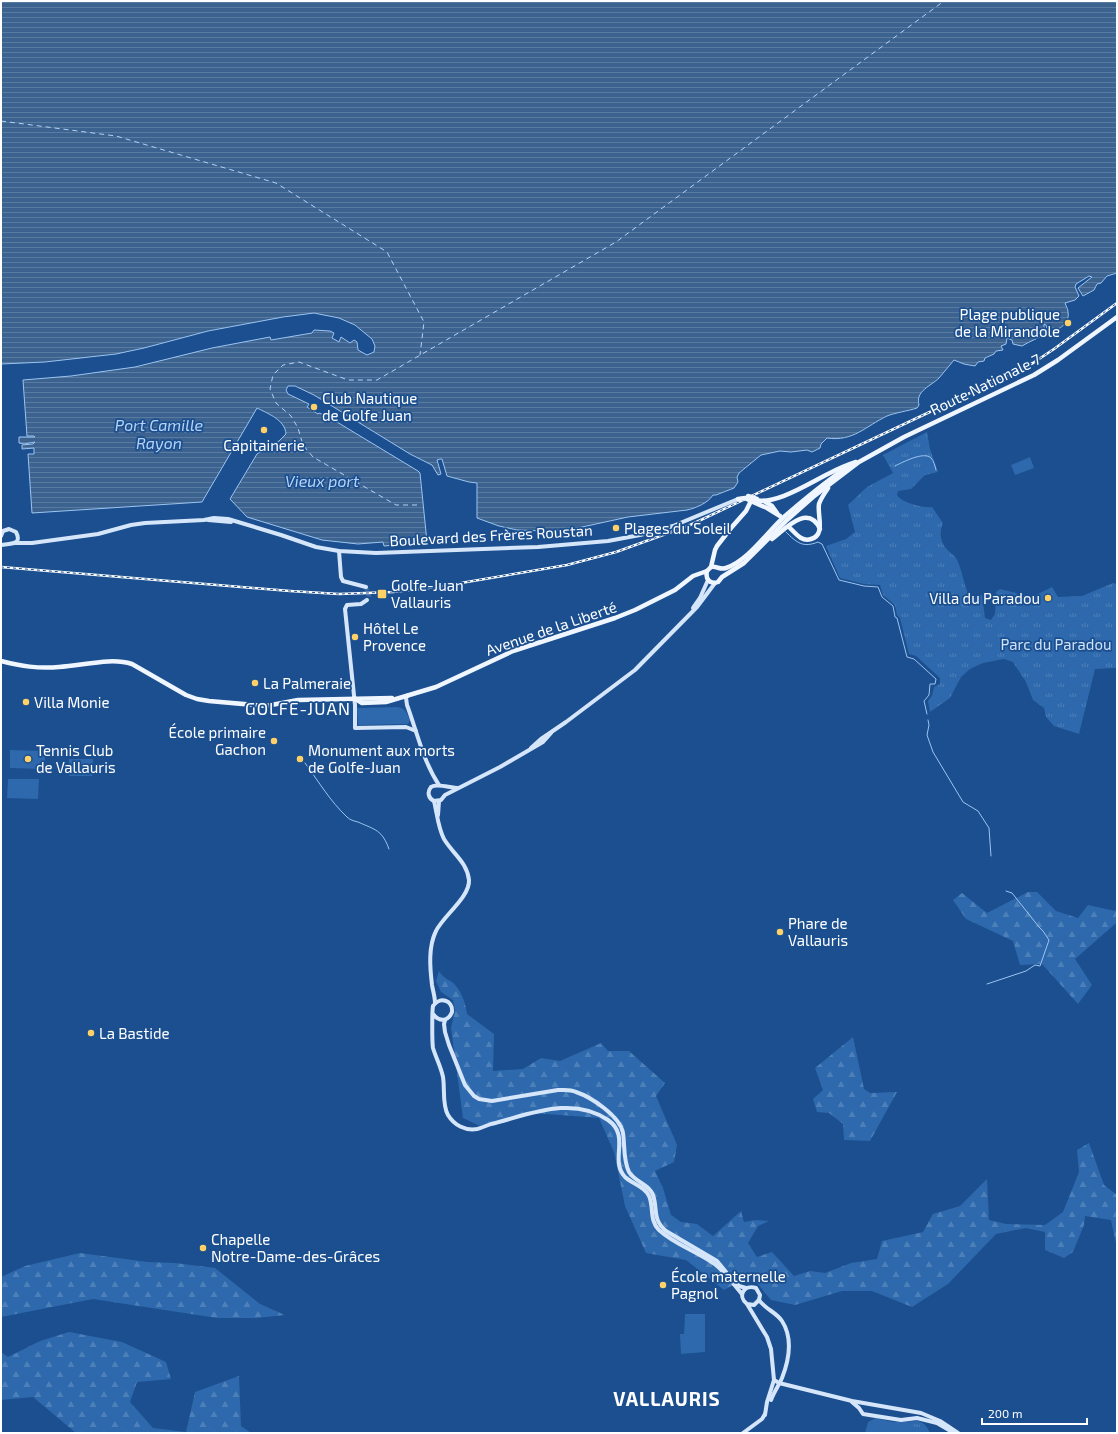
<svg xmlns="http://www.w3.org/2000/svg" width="1118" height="1434" font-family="'Exo 2',sans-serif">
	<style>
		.green { fill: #2e69ad }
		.forest { fill: url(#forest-firs) }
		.park { fill: url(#park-tufts) }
		.water { fill: url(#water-rules); stroke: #9cc4f0 }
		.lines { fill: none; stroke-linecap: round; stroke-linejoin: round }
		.stream { stroke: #9cc4f0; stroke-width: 1 }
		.ferry { stroke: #b5d3f5; stroke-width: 1; stroke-dasharray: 5 4; stroke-linecap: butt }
		.secondary-tunnel { stroke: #3d69a0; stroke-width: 4; stroke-dasharray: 4 2; stroke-linecap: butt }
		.secondary { stroke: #d6e6fa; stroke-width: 4 }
		.primary { stroke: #f0f6ff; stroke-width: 4.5 }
		.rail-casing { stroke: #fff; stroke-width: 2.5 }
		.rail { stroke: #1b4f8f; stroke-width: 1; stroke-dasharray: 3; stroke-linecap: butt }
		.primary-bridge { stroke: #f0f6ff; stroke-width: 4.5 }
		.poi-dot { fill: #ffd166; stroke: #1b4f8f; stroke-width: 1.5 }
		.labels { text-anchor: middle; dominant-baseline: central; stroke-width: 3.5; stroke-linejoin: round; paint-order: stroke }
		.poi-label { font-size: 15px; fill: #fff; stroke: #1b4f8f; text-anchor: start }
		.street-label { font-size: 15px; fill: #fff; stroke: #1b4f8f }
		.park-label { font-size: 15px; fill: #cfe3fa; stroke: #1b4f8f }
		.water-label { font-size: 16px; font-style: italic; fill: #b5d3f5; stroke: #1b4f8f }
		.quarter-label { font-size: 17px; letter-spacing: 1px; fill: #fff; stroke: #1b4f8f }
		.district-label { font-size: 19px; font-weight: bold; letter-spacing: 1px; fill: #fff; stroke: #1b4f8f }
	</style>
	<defs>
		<pattern id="forest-firs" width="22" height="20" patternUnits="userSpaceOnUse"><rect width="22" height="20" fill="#2e69ad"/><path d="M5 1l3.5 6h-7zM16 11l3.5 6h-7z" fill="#4d80b9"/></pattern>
		<pattern id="park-tufts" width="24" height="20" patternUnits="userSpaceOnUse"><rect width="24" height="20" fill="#2e69ad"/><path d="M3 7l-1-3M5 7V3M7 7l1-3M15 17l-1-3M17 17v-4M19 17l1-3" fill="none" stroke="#4d80b9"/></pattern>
		<pattern id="water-rules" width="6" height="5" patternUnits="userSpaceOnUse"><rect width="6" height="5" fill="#3c6290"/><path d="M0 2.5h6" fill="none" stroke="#597aa1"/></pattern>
	</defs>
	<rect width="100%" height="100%" fill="#1b4f8f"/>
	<!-- green -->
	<g class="green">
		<path d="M1030 457 1034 468 1015 475 1011 465Z"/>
		<path d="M397 707C405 708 407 713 410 720L408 724 358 725 357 708Z"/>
		<path d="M10 750 45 751V769L10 768Z"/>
		<path d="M69 759H93L92 776H69Z"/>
		<path d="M8 779H39L38 799 7 798Z"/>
		<path d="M685 1314H705V1352L681 1354 680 1334H684Z"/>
		<path d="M876 1418C883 1420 891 1422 898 1422 913 1423 922 1415 930 1433H865L868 1422Z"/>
	</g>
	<!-- forest -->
	<g class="forest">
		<path d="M1028 892H1037L1056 911 1078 918 1088 905 1115 911 1117 907V924H1115L1075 959 1092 985 1078 1004 1042 964 1020 965 1013 941 966 919 953 900 962 893 987 913Z"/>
		<path d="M439 971C445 981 451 979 456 986 462 993 466 1005 467 1014L494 1034 493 1071 523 1069 541 1058 560 1061 601 1043 608 1051H629L665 1083 656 1096 677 1145 674 1162 655 1171 663 1188 671 1215 681 1222 697 1224 713 1236 741 1211 744 1222 756 1220 769 1221 758 1226 748 1243 757 1257 772 1252 794 1276 810 1271 825 1273 851 1263 877 1259 882 1241 923 1232 933 1214 960 1206 987 1179 989 1220 1006 1224 1045 1225 1063 1212 1079 1172 1077 1150 1089 1143 1104 1185 1117 1195V1248L1111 1220 1085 1216 1084 1225 1073 1252 1064 1258 1045 1250V1232L1026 1228 996 1234 948 1284 912 1307 872 1291H842L795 1305 771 1300 751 1276 724 1290 686 1260 646 1253 625 1206 614 1152 599 1118 534 1113 480 1126 463 1118 451 1028 455 1011 453 1000 441 992 436 981Z"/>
		<path d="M853 1037 864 1089 870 1093 897 1092 870 1141 844 1140 843 1124 829 1113 817 1112 813 1099 823 1090 815 1068Z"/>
		<path d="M80 1253 148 1262 175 1263 215 1268 260 1304 285 1315 256 1318H217L93 1299 1 1317V1277L25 1266Z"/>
		<path d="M69 1332 122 1342 166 1362 171 1379 137 1382 130 1402 153 1428 186 1432 195 1392 239 1376 241 1426 251 1433H76L33 1397 1 1400V1352L8 1357 40 1341Z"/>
	</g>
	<!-- park -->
	<g class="park">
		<path d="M927 432 930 449 938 472 925 475 911 489 898 491 897 495C902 503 923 508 932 507L943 523C940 529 940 538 943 544 946 550 952 553 956 558 963 570 963 585 970 597L982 595 985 618 991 620 995 614 996 592 1000 589 1016 593 1026 600 1052 587 1058 597 1082 596 1113 583 1117 584V668L1095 669 1079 734 1054 726 1046 717 1044 708 1033 700 1026 682 1013 662 1004 659 983 663 970 669 961 677 950 698 930 712 928 701 932 696 934 687 940 684V678L916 656 909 654 900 618 897 615 895 605 883 595 880 585 864 584 840 578 826 546 846 539 855 532 848 505 867 487 893 473 883 455Z"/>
		<path d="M910 1423C917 1424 925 1424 925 1433H899L900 1424Z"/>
	</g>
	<!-- water -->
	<path class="water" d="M1 1H1117V273L1107 276 1101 283 1097 284 1094 290 1083 296 1078 288 1092 277 1089 276 1076 284 1075 287 1079 296 1075 300 1065 303C1066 306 1068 309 1068 312 1070 323 1059 330 1050 333L1047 329 1046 325 1044 324V328L1047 333C1039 338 1030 341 1022 346L1013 344 1012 340 1007 338 1006 344 1001 346 1003 350 996 351 994 354 985 358 984 361 978 362 975 366 964 364 954 360C949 366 944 372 939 378 931 386 915 391 919 405L917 408C908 411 894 413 887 416 866 426 853 442 827 438L821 444 820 448 812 452 807 450 791 452 780 451 761 455 739 473 737 477 738 482 734 488 716 495H713C708 503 696 508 687 510L628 517 573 529 546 531 517 530 499 526 477 518V483L469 482 447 476 442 459H440L437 460 441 474 438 475 432 465 410 454 314 395 295 386H288L286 390 288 394 309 404 307 407 318 414 319 413 327 416 418 471 420 473 427 542 384 546 383 542 358 544 322 540 247 517 230 499 257 454 279 441 286 434C285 420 269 414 257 408L202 502 32 513 28 454H34V448L22 449V445L33 444 35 442 24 444 19 443V437H35L34 436H27L23 380 71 376 135 367 212 348 270 337 271 340 312 333 314 330 330 331 334 333 332 338 339 342 341 337 350 343 354 340 357 342 358 350 367 355 374 352 375 346 372 339 355 325 339 318 314 313 283 317 208 331 144 348 116 354 45 362 1 364Z"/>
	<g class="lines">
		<!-- stream -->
		<g class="stream">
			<path d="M895 466C903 462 924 451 931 458 934 461 935 466 936 470"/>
			<path d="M786 532C797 543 803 548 818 542L822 544 839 580 864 586 878 587 882 597 893 606 895 617 897 618 907 657 914 659 936 679 935 684H930L929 695 924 701 927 714"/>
			<path d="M928 720 929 725 927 735 933 752 963 802 978 811 989 828 991 856"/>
			<path d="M305 763C319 782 330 801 347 817 350 820 354 821 358 822 376 830 382 830 389 849"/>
			<path d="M987 984 1026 971 1035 965 1040 966 1049 940 1043 931 1039 927 1012 893 1006 891"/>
		</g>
		<!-- ferry -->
		<g class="ferry">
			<path d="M1 121 116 136 276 183 387 252 424 322 420 355"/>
			<path d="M417 505H396L313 457 303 445 298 428 291 416 276 403 270 389 273 375 283 365 299 362 348 380H377L616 242 944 1"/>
		</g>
		<!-- secondary-tunnel -->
		<path class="secondary-tunnel" d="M366 587 369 596 367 600"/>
		<!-- secondary -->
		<g class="secondary">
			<path d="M208 520 231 522"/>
			<path d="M1 536 3 531 9 529 16 532C23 546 9 543 1 545"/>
			<path d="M15 543H32L98 534 131 525 145 523 204 520 214 518 228 519 281 535 316 547 339 551 376 553 538 547 608 541 640 535 673 526 738 499"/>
			<path d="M339 551 341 577 343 581 366 587"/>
			<path d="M367 600 361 604 347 605 345 609 355 705V728L406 727 416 731"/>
			<path d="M693 608 700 598 708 580"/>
			<path d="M408 695 406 698 407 705C417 732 423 761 439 785"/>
			<path d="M531 748 541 739 566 722 635 670 697 607 715 583"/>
			<path d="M459 788C450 788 437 783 431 787 427 792 428 798 434 801L441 800 445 795 500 767 543 742 551 733"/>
			<path d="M434 801C437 813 438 828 444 839 453 854 467 862 469 880 470 897 443 916 436 931 428 947 430 968 432 985 433 991 435 997 435 1003"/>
			<path d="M438 815 439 801"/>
			<path d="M433 1014C439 1022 448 1022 452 1012 453 1000 440 996 433 1006 432 1011 432 1043 433 1048 436 1058 441 1067 443 1077 445 1089 442 1105 448 1115 454 1125 465 1131 477 1129 481 1128 486 1126 491 1124 528 1115 572 1095 608 1120 631 1136 609 1160 625 1177 632 1184 645 1186 649 1196 654 1207 649 1220 659 1230 674 1244 696 1251 713 1263 722 1268 735 1286 742 1294"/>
			<path d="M445 1020 444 1024 445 1032 449 1045 465 1085 474 1096 479 1099 492 1101 558 1090C564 1090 570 1089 576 1092 591 1097 620 1116 623 1133 625 1146 623 1160 629 1172 635 1182 649 1184 653 1195 658 1210 652 1219 666 1231L717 1261 726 1272"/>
			<path d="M733 1280 739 1286 746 1288"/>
			<path d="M759 1300C765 1309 776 1312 782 1321 793 1338 789 1360 782 1378 779 1385 774 1392 771 1400"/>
			<path d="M747 1304 754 1305 759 1300 760 1295 756 1288C744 1284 737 1296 747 1304L767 1337 771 1349 774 1380 767 1402 765 1415"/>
			<path d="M774 1380 779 1383 852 1401 921 1413 940 1421 958 1433"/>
			<path d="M852 1402 859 1408 863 1414 901 1420 917 1418 937 1423 954 1433"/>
			<path d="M743 1433 762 1419 765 1414"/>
		</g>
		<!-- primary -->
		<g class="primary">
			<path d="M754 500C777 505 809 483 830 473 838 469 847 465 856 462"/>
			<path d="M764 501 772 506 777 513"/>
			<path d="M753 502 767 508 780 516"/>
			<path d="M790 528C796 534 802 542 811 539 826 535 817 515 819 504 821 498 825 493 828 488"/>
			<path d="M772 539C785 529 808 503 820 529"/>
			<path d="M711 567C717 566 720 570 726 568 749 560 767 532 785 516 805 499 826 481 848 467"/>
			<path d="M707 571C705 579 710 585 718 582L722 577 744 563 787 520 813 497 859 462 904 437 1034 375 1058 360 1117 317"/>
			<path d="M1 661C21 666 38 669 59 667 82 666 110 657 132 664L186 695 197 699 209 701 266 706 298 700 392 698"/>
			<path d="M354 698 362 703 386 702 436 687 513 651 615 618 635 610 675 590 693 576 707 571 711 567 715 550 717 546 731 528 746 511 751 501"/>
		</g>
		<!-- rail casing -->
		<g class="rail-casing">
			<path id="rail" d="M1 567 290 591 339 594 393 592 437 587 567 565 616 552 688 526 1006 376 1033 363 1054 349 1117 303"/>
		</g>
		<!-- rail -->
		<use href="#rail" class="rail"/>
		<!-- primary-bridge -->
		<g class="primary-bridge">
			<path d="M748 496 757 499"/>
			<path d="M738 499 745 498 751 501"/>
		</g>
	</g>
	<!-- markers -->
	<g class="poi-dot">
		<circle cx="1068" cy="323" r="4"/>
		<circle cx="314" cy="407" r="4"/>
		<circle cx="264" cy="430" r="4"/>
		<circle cx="616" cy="528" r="4"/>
		<rect x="377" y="589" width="10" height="10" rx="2"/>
		<circle cx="1048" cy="598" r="4"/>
		<circle cx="355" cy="637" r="4"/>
		<circle cx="255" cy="683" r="4"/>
		<circle cx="26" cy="702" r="4"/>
		<circle cx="274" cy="741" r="4"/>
		<circle cx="28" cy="759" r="4"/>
		<circle cx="300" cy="759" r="4"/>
		<circle cx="780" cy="932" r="4"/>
		<circle cx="91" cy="1033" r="4"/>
		<circle cx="203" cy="1248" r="4"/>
		<circle cx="663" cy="1285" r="4"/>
	</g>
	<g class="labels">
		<!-- poi labels -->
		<g class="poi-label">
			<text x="1060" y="314" text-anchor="end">Plage publique<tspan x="1060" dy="17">de la Mirandole</tspan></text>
			<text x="322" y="398">Club Nautique<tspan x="322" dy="17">de Golfe Juan</tspan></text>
			<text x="264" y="445" text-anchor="middle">Capitainerie</text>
			<text x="624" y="528">Plages du Soleil</text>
			<text x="391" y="585">Golfe-Juan<tspan x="391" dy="17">Vallauris</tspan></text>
			<text x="1040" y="598" text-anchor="end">Villa du Paradou</text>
			<text x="363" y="628">Hôtel Le<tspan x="363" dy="17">Provence</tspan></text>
			<text x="263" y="683">La Palmeraie</text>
			<text x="34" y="702">Villa Monie</text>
			<text x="266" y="732" text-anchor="end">École primaire<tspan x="266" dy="17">Gachon</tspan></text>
			<text x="36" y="750">Tennis Club<tspan x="36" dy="17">de Vallauris</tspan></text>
			<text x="308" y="750">Monument aux morts<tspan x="308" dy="17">de Golfe-Juan</tspan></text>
			<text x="788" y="923">Phare de<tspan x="788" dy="17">Vallauris</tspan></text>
			<text x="99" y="1033">La Bastide</text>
			<text x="211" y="1239">Chapelle<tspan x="211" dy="17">Notre-Dame-des-Grâces</tspan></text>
			<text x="671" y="1276">École maternelle<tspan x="671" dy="17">Pagnol</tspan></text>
		</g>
		<!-- street labels -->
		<g class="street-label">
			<text transform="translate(985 384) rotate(-26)">Route Nationale 7</text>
			<text transform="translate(491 535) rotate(-3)">Boulevard des Frères Roustan</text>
			<text transform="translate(551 628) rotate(-19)">Avenue de la Liberté</text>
		</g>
		<!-- park labels -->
		<g class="park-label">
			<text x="1056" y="644">Parc du Paradou</text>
		</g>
		<!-- water labels -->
		<g class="water-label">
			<text x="159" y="424">Port Camille<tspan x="159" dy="18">Rayon</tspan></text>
			<text x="322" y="480">Vieux port</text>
		</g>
		<!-- quarter labels -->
		<g class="quarter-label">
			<text x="298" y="708">GOLFE-JUAN</text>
		</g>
		<!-- district labels -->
		<g class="district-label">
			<text x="667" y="1398">VALLAURIS</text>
		</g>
	</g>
	<!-- border -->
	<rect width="1118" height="1434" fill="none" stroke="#ffffff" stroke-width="4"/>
	<!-- scale -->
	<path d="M982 1418v6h105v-6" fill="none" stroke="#ffffff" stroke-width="2"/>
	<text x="988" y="1418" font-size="12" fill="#ffffff" stroke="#1b4f8f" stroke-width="3" paint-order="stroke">200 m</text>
</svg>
